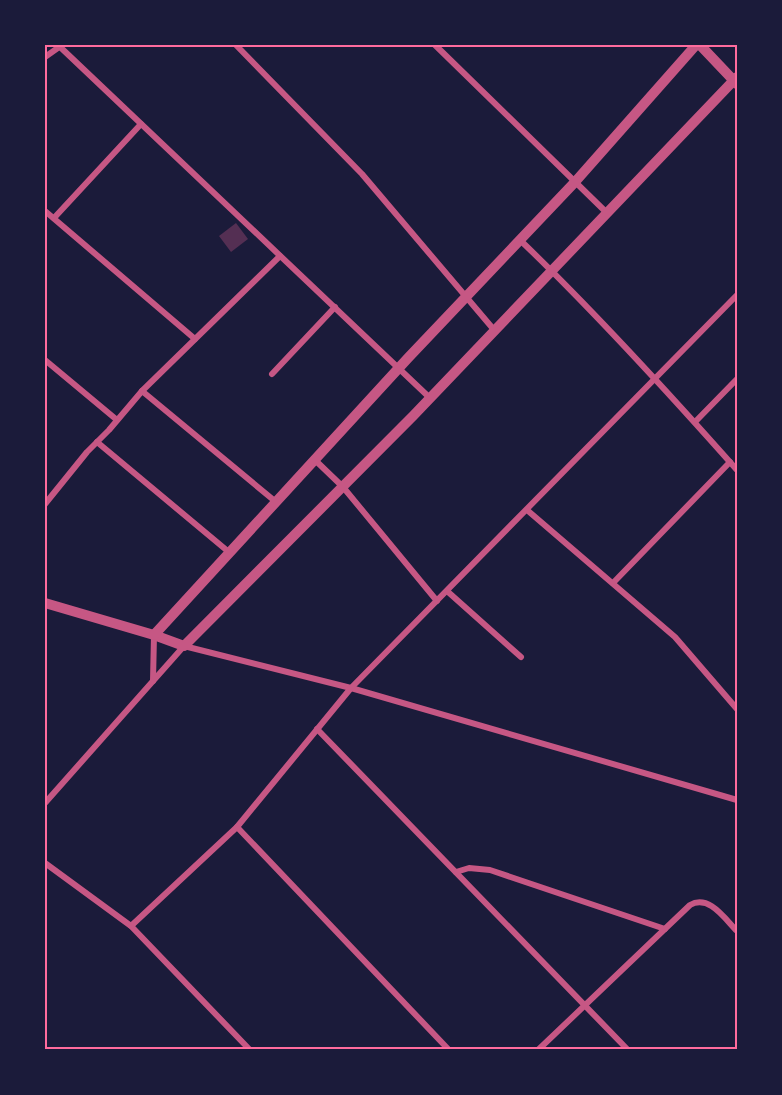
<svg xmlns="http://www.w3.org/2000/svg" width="782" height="1095" font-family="Inter,sans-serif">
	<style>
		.building { fill: #542f53 }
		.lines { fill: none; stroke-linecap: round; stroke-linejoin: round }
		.minor { stroke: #c65784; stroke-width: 6 }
		.tertiary { stroke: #c65784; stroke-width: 10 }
		.neatline { fill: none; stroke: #ff6b9d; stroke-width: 2 }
	</style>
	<rect width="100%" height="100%" fill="#1b1b3a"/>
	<!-- building -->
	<path class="building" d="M236 223 248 239 231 252 219 236Z"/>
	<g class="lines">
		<!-- minor -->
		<g class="minor">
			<path d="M58 45 430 398"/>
			<path d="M236 45 362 174 495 331"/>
			<path d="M435 45 607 213"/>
			<path d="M45 57 62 45"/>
			<path d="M45 211 195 339"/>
			<path d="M54 218 141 124"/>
			<path d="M520 240C596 313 667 391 737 470"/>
			<path d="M45 360 117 420"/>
			<path d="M272 374 335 307"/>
			<path d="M142 391 280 256"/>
			<path d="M695 422 737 379"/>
			<path d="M97 442 230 553"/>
			<path d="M315 460 343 487 437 601"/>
			<path d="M45 504 87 452 109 430 142 391 276 502"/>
			<path d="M527 510 675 637 737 709"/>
			<path d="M613 583 730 462"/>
			<path d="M447 591 521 657"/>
			<path d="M153 681 154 635"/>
			<path d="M317 729 628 1050"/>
			<path d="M45 803 184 646 351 688 737 800"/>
			<path d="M237 827 449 1050"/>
			<path d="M45 863 131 926 250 1050"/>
			<path d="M456 872 469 868 490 870 665 929"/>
			<path d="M131 926 237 827 351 688 737 295"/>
			<path d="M538 1050 690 905C709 894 725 919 737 931"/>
		</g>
		<!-- tertiary -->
		<g class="tertiary">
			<path d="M700 45 737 84"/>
			<path d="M45 603 154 635 184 646 413 416 737 77"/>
			<path d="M154 635 408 358 575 182 696 45"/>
		</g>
	</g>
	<!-- border -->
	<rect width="782" height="1095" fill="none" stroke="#1b1b3a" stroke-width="93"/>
	<rect x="46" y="46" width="690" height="1002" class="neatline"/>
</svg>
